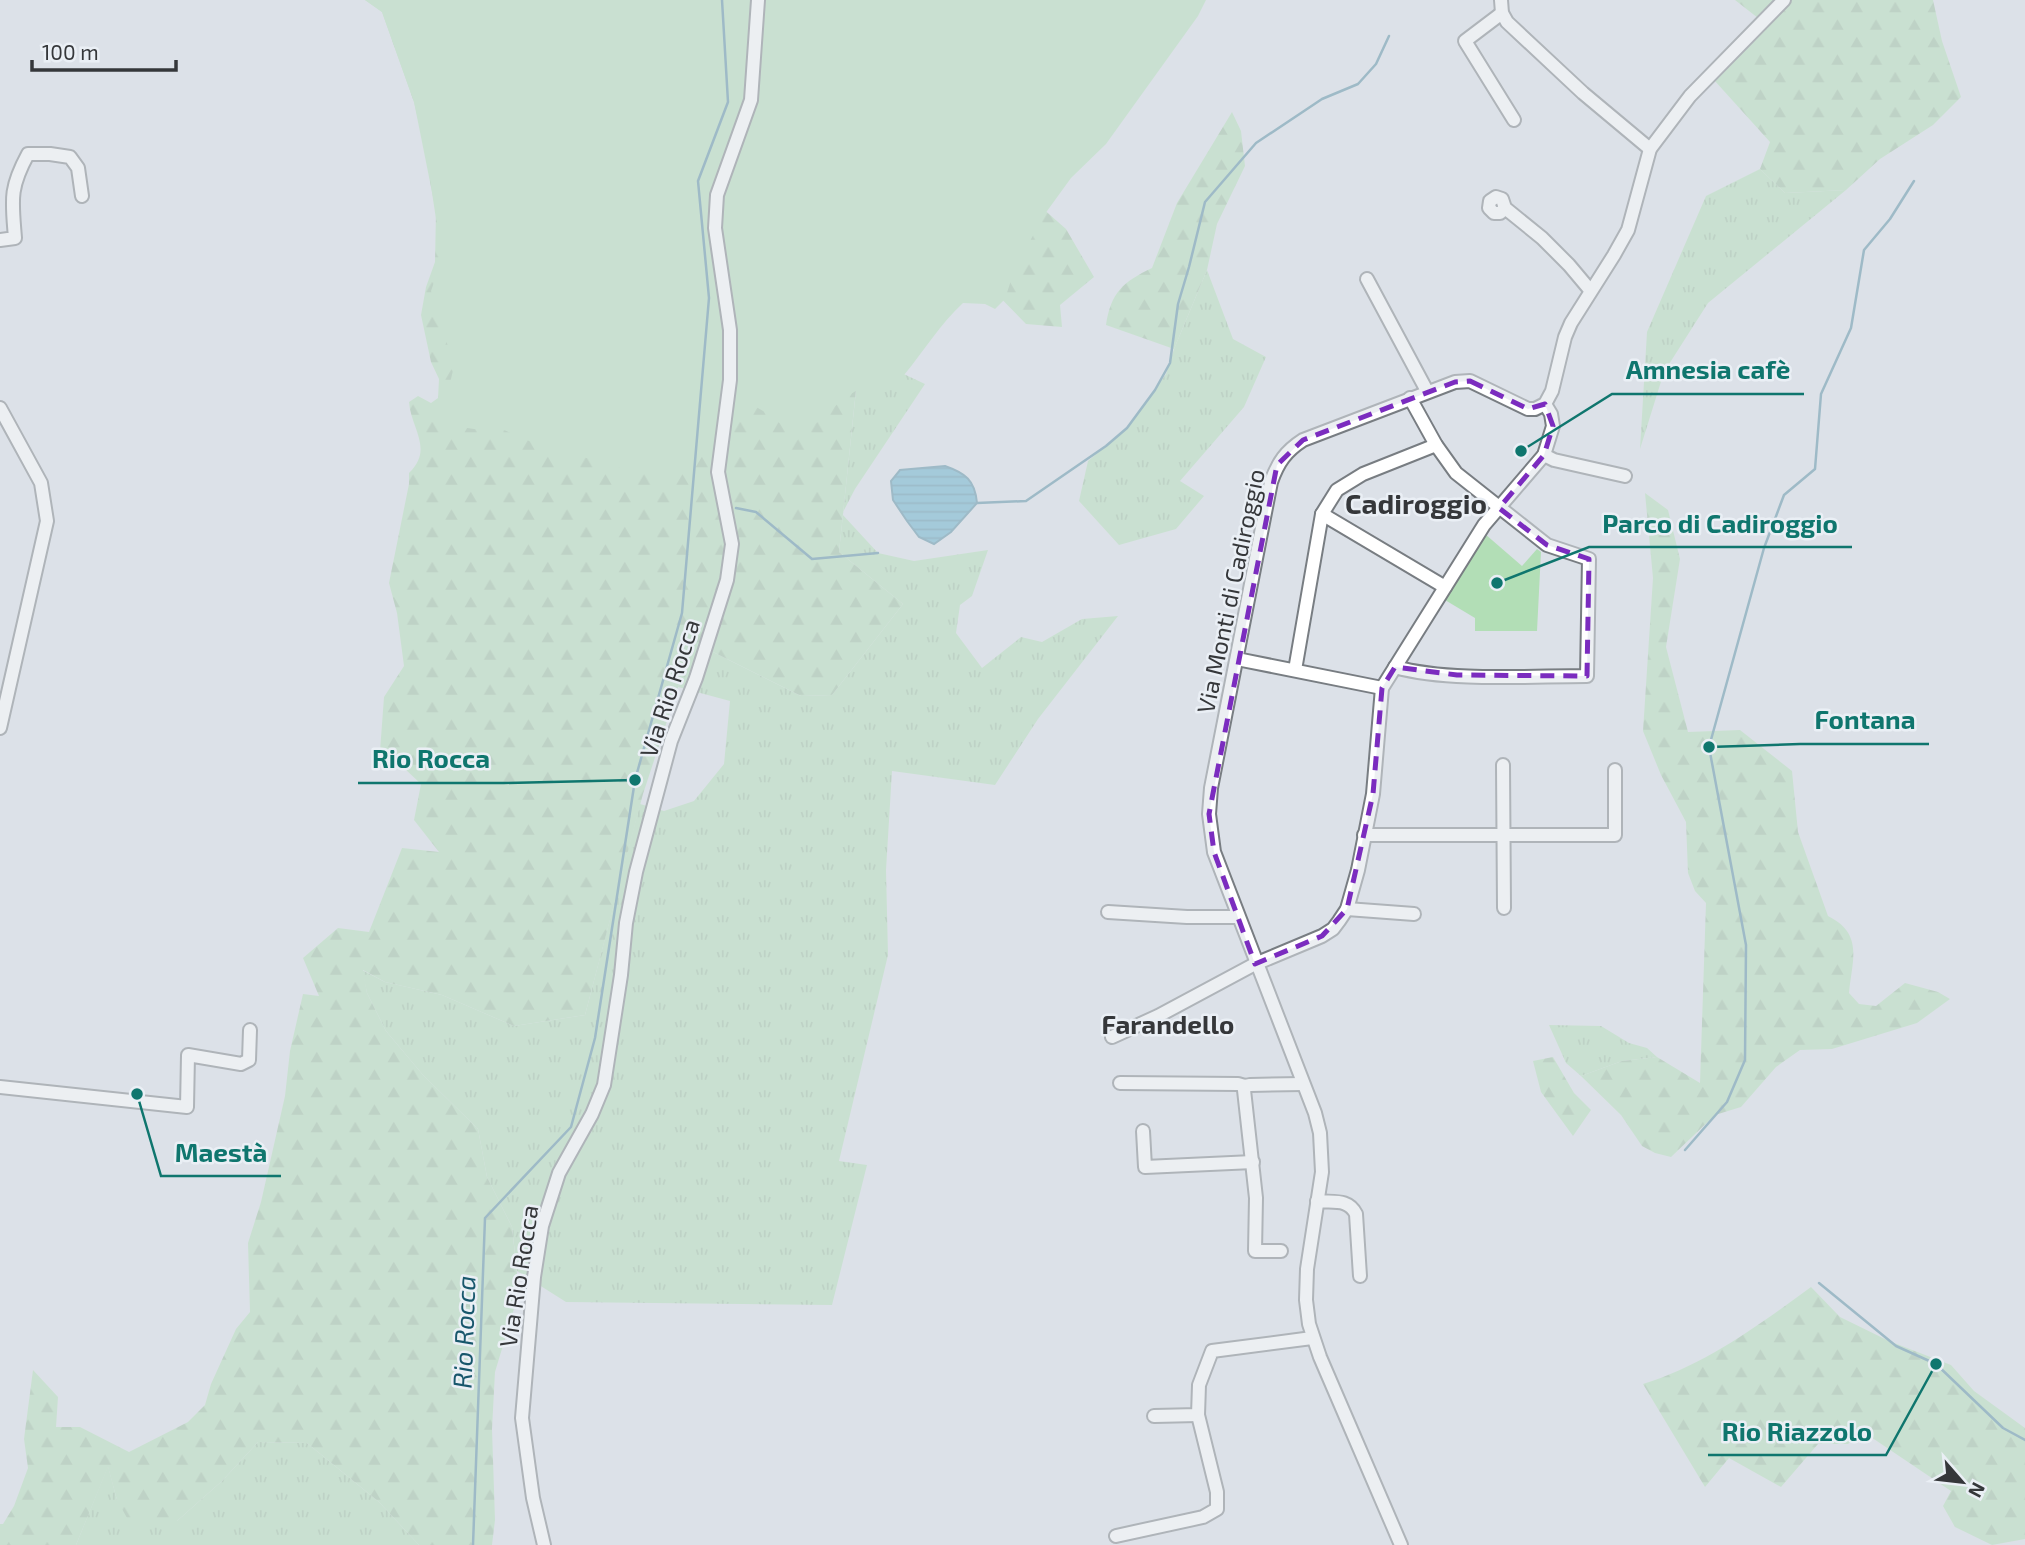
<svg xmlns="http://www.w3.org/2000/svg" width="2025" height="1545" font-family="'Exo 2',sans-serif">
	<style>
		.grass { fill: url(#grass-tufts) }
		.forest { fill: url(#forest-firs) }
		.green { fill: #b2deb6 }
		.water { fill: url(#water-rules); stroke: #538aa0; stroke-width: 2 }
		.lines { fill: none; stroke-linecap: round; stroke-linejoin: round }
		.stream { stroke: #538aa0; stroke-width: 2.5 }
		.minor-casing { stroke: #787d82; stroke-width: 16 }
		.minor { stroke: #fff; stroke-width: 12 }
		.marked { fill: none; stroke: #7b2cbf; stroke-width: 5; stroke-dasharray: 14 9; stroke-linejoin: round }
		.labels { text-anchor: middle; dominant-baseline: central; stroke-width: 5; stroke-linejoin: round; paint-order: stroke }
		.street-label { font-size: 24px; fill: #35373a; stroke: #eaeff5 }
		.neighbourhood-label { font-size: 26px; font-weight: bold; fill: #35373a; stroke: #eaeff5 }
		.water-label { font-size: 26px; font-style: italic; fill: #18576c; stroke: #eaeff5 }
		.quarter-label { font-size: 28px; font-weight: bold; fill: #35373a; stroke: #eaeff5 }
		.leader { fill: none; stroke: #0f766e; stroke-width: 2.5 }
		.callout-dot { fill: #0f766e; stroke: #eaeff5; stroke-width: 2.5 }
		.callout-label { font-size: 26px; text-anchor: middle; font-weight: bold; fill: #0f766e; stroke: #eaeff5; stroke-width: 5; stroke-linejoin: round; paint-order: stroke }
	</style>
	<defs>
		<pattern id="grass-tufts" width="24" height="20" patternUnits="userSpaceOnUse" patternTransform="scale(1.75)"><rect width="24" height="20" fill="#b2deb6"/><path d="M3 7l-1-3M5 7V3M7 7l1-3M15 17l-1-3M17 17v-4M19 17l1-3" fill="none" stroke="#9abf9d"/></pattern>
		<pattern id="forest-firs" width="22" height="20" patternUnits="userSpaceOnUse" patternTransform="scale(1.75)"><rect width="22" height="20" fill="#b2deb6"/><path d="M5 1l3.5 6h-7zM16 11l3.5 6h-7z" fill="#9abf9d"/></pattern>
		<pattern id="water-rules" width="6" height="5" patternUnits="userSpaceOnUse" patternTransform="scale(1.75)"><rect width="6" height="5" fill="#60aecb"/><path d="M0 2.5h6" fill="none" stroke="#508ea6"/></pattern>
	</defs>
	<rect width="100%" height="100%" fill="#dce1e8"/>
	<!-- grass -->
	<g class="grass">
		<path d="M1760 169 1785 193 1846 190 1708 303 1664 372 1640 449 1647 332 1706 196Z"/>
		<path d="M1207 270 1233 339 1266 357 1244 407 1180 481 1204 496 1176 529 1119 545 1079 501 1088 461 1127 428 1166 374 1174 349Z"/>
		<path d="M861 343 876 361 925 384 855 489 842 514 878 553 914 561 988 550 972 596 960 605 956 633 982 668 1021 637 1042 642 1082 619 1118 616 1038 719 995 785 892 771 886 870 888 955 839 1161 867 1165 832 1305 566 1302 517 1271 512 1227 487 1177 478 1129 423 1075 386 1031 367 993 362 970 385 982 442 995 514 1026 585 1015 640 804 664 811 694 801 724 764 730 701 678 687 693 642 801 696 832 695 903 604 839 552Z"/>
		<path d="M1549 1025 1601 1026 1629 1043 1647 1048 1657 1057 1622 1061 1581 1076 1566 1063Z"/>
		<path d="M258 1442 307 1443 379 1502 419 1545H76L108 1466 117 1500 177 1521 222 1481Z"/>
	</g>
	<!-- forest -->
	<g class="forest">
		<path d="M365 0H1004L1041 207 1066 229 1094 277 1060 305 1062 327 1026 324 986 283 861 342 839 552 903 604 832 695 801 696 693 642 643 794 585 1015 514 1026 442 995 385 982 363 970 367 993 386 1031 423 1075 478 1129 487 1177 512 1227 519 1292 495 1372 492 1429 495 1520 492 1545H419L379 1502 307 1443 258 1442 222 1481 177 1521 131 1525 117 1500 108 1467 76 1545H0V1524H3L14 1506 28 1468 24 1439 33 1370 58 1397 56 1427H80L129 1452 188 1422 205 1405 211 1384 236 1329 250 1312 248 1243 261 1202 285 1096 290 1051 303 994 319 996 303 958 338 928 369 932 402 848 439 852 414 820 421 784 405 769 379 765 384 697 404 666 397 613 389 583 409 484V473C434 449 411 429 409 402L418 396 431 403 438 398 439 379 431 362 421 315 426 287 435 262 436 212 414 102 382 12Z"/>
		<path d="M1735 0H1933L1942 41 1961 97 1933 125 1880 159 1846 190 1785 193 1760 169 1770 142 1705 70 1758 18Z"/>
		<path d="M1232 112 1241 131 1245 166 1217 224 1207 270 1174 349 1106 325C1111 292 1123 282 1152 268L1177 203Z"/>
		<path d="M1645 493 1668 510 1680 559 1666 647 1688 732 1740 730 1792 771 1798 832 1828 916C1864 934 1852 960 1849 993L1859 1004 1876 1006 1905 983 1938 992 1950 999 1917 1023 1832 1049 1800 1050 1776 1067 1741 1107 1715 1115 1671 1157 1655 1153 1642 1146 1621 1115 1581 1076 1622 1061 1657 1057 1700 1083 1706 903 1695 891 1688 873 1686 822 1661 775 1643 731 1653 578Z"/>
		<path d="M1553 1057 1574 1093 1591 1110 1573 1136 1541 1092 1533 1061Z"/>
		<path d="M1811 1287 1840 1317 1889 1341 1951 1365 1974 1391 2025 1428V1539L1992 1545 1955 1527 1943 1506 1951 1491 1862 1431 1848 1444H1818L1781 1487 1729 1458 1705 1487 1643 1384C1705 1365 1759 1325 1811 1287Z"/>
	</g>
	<!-- green -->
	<g class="green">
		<path d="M365 0H1206L1198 16 1106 144 1071 178 1042 218 1013 274 1005 299 995 309 985 304 963 303C940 324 924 351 904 375L871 382 844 398 796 441C778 418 763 409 736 398L699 461 692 470 675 476 627 470 526 440 502 429H474L447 425 441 408 447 396 454 366 431 291 445 250 436 219 426 153 414 102 382 12Z"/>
		<path d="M1485 534 1522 566 1537 549 1541 552 1537 631H1475V618L1445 600Z"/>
	</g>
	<!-- water -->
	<path class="water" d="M945 466C965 473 975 480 977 503L951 532 934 544 919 537 907 521 893 500 891 481 900 470Z"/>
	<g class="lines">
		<!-- stream -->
		<g class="stream">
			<path d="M977 503 1026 501 1106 446 1127 428 1155 390 1170 363 1178 304 1189 267 1205 202 1256 143 1322 99 1358 84 1376 64 1389 36"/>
			<path d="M736 508 756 512 812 559 878 553"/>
			<path d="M1685 1150 1727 1102 1745 1060 1746 945 1709 747 1764 548 1784 495 1815 469 1821 394 1851 328 1864 250 1890 219 1914 181"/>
			<path d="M1819 1283 1896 1346 1936 1364 2003 1428 2025 1440"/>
			<path d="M473 1545 485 1218 571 1127 595 1038 635 780 682 613 709 298 698 181 728 102 722 0"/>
		</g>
		<!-- minor casing -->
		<g class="minor-casing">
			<g id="minor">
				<path d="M1501 0 1502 13 1507 22 1583 93 1650 149"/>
				<path d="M1502 13 1465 41 1514 120"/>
				<path d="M1505 208 1500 213H1494L1489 208 1490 201 1496 197 1502 199 1505 208 1542 238 1569 265 1590 290"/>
				<path d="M0 240 15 238C12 200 9 189 28 154H50L70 157 78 168 82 196"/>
				<path d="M1367 279 1427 391"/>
				<path d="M0 408 41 483 47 521 0 728"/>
				<path d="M1544 455 1554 460 1625 476"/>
				<path d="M1322 514 1445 587"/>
				<path d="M1237 659 1382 688"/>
				<path d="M1395 667C1449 682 1529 676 1587 676L1589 559 1547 545 1456 473 1436 445 1410 398"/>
				<path d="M1295 670 1322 514 1337 490 1363 474 1436 445"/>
				<path d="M1503 765 1504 908"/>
				<path d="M1364 835H1615V770"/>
				<path d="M1347 909 1414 914"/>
				<path d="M1108 912 1187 917H1237"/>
				<path d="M1112 1037 1158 1016 1255 964 1322 936 1333 929 1339 921 1347 909 1358 870 1373 794 1382 688 1484 525 1544 455 1553 426 1551 414 1545 404"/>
				<path d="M1120 1083 1238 1084 1245 1086"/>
				<path d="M0 1087 187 1107 188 1055 241 1064 249 1060 250 1030"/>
				<path d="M1143 1131 1145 1167 1253 1162"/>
				<path d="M1317 1201C1333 1203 1348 1198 1356 1214L1360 1276"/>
				<path d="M1281 1251H1255L1256 1198 1244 1090 1245 1086 1250 1085 1303 1084"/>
				<path d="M1154 1416 1198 1415 1199 1385 1212 1351 1312 1338"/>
				<path d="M1116 1536 1203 1517 1217 1509V1492L1198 1415"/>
				<path d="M544 1545 533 1498 522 1418 534 1277 542 1226 559 1173 592 1114 604 1085 621 975 626 923 636 872 671 741 696 678 727 580 732 544 718 472 730 380V330L715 228 717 195 751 100 758 0"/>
				<path d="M1401 1545 1320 1357 1309 1324 1306 1300 1307 1269 1322 1172 1320 1133 1315 1113 1214 852 1209 814 1211 788 1271 482C1278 462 1286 451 1303 440L1455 382 1470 381 1528 409H1535L1545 404 1552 391 1565 337 1571 323 1614 255 1628 230 1650 149 1690 96 1784 0"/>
			</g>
		</g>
		<!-- minor -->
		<use href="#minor" class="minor"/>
	</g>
	<!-- marked area -->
	<path d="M0 0H2025V1545H0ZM1470 381 1528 409 1545 404 1553 426 1544 455 1499 508 1547 545 1589 559 1587 676 1457 675 1395 667 1382 688 1373 794 1347 909 1322 936 1255 964 1214 852 1209 814 1277 465 1303 440 1455 382Z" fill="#dce1e8" fill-opacity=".55" fill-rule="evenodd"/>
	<path class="marked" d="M1470 381 1528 409 1545 404 1553 426 1544 455 1499 508 1547 545 1589 559 1587 676 1457 675 1395 667 1382 688 1373 794 1347 909 1322 936 1255 964 1214 852 1209 814 1277 465 1303 440 1455 382Z"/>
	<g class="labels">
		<!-- street labels -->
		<g class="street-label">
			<text transform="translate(1230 591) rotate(-78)">Via Monti di Cadiroggio</text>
			<text transform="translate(669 688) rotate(-72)">Via Rio Rocca</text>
			<text transform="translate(518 1276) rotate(-81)">Via Rio Rocca</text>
		</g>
		<!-- neighbourhood labels -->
		<g class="neighbourhood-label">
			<text x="1168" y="1023">Farandello</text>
		</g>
		<!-- water labels -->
		<g class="water-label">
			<text transform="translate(463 1332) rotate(-88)">Rio Rocca</text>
		</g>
		<!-- quarter labels -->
		<g class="quarter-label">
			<text x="1416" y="503">Cadiroggio</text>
		</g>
	</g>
	<!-- callouts -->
	<path class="leader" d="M1521 451L1612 394H1804M1497 583L1589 547H1852M1709 747L1800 744H1929M635 780L504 783H358M137 1094L161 1176H281M1936 1364L1886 1455H1708"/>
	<g class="callout-dot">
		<circle cx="1521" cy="451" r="7"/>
		<circle cx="1497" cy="583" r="7"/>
		<circle cx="1709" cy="747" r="7"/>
		<circle cx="635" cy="780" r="7"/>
		<circle cx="137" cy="1094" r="7"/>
		<circle cx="1936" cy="1364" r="7"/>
	</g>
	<g class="callout-label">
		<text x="1708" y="379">Amnesia cafè</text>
		<text x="1720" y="533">Parco di Cadiroggio</text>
		<text x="1865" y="729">Fontana</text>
		<text x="431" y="768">Rio Rocca</text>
		<text x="221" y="1162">Maestà</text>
		<text x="1797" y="1441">Rio Riazzolo</text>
	</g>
	<!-- north arrow -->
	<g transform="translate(1962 1482) rotate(118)" stroke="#eaeff5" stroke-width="5" paint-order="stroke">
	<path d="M0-5L12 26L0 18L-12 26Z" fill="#35373a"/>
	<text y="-10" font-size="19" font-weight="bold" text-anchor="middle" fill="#35373a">N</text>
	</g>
	<!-- scale -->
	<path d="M32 60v10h144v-10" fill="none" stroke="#35373a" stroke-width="3.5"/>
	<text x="42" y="60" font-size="21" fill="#35373a" stroke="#eaeff5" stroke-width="5" paint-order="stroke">100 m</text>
</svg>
